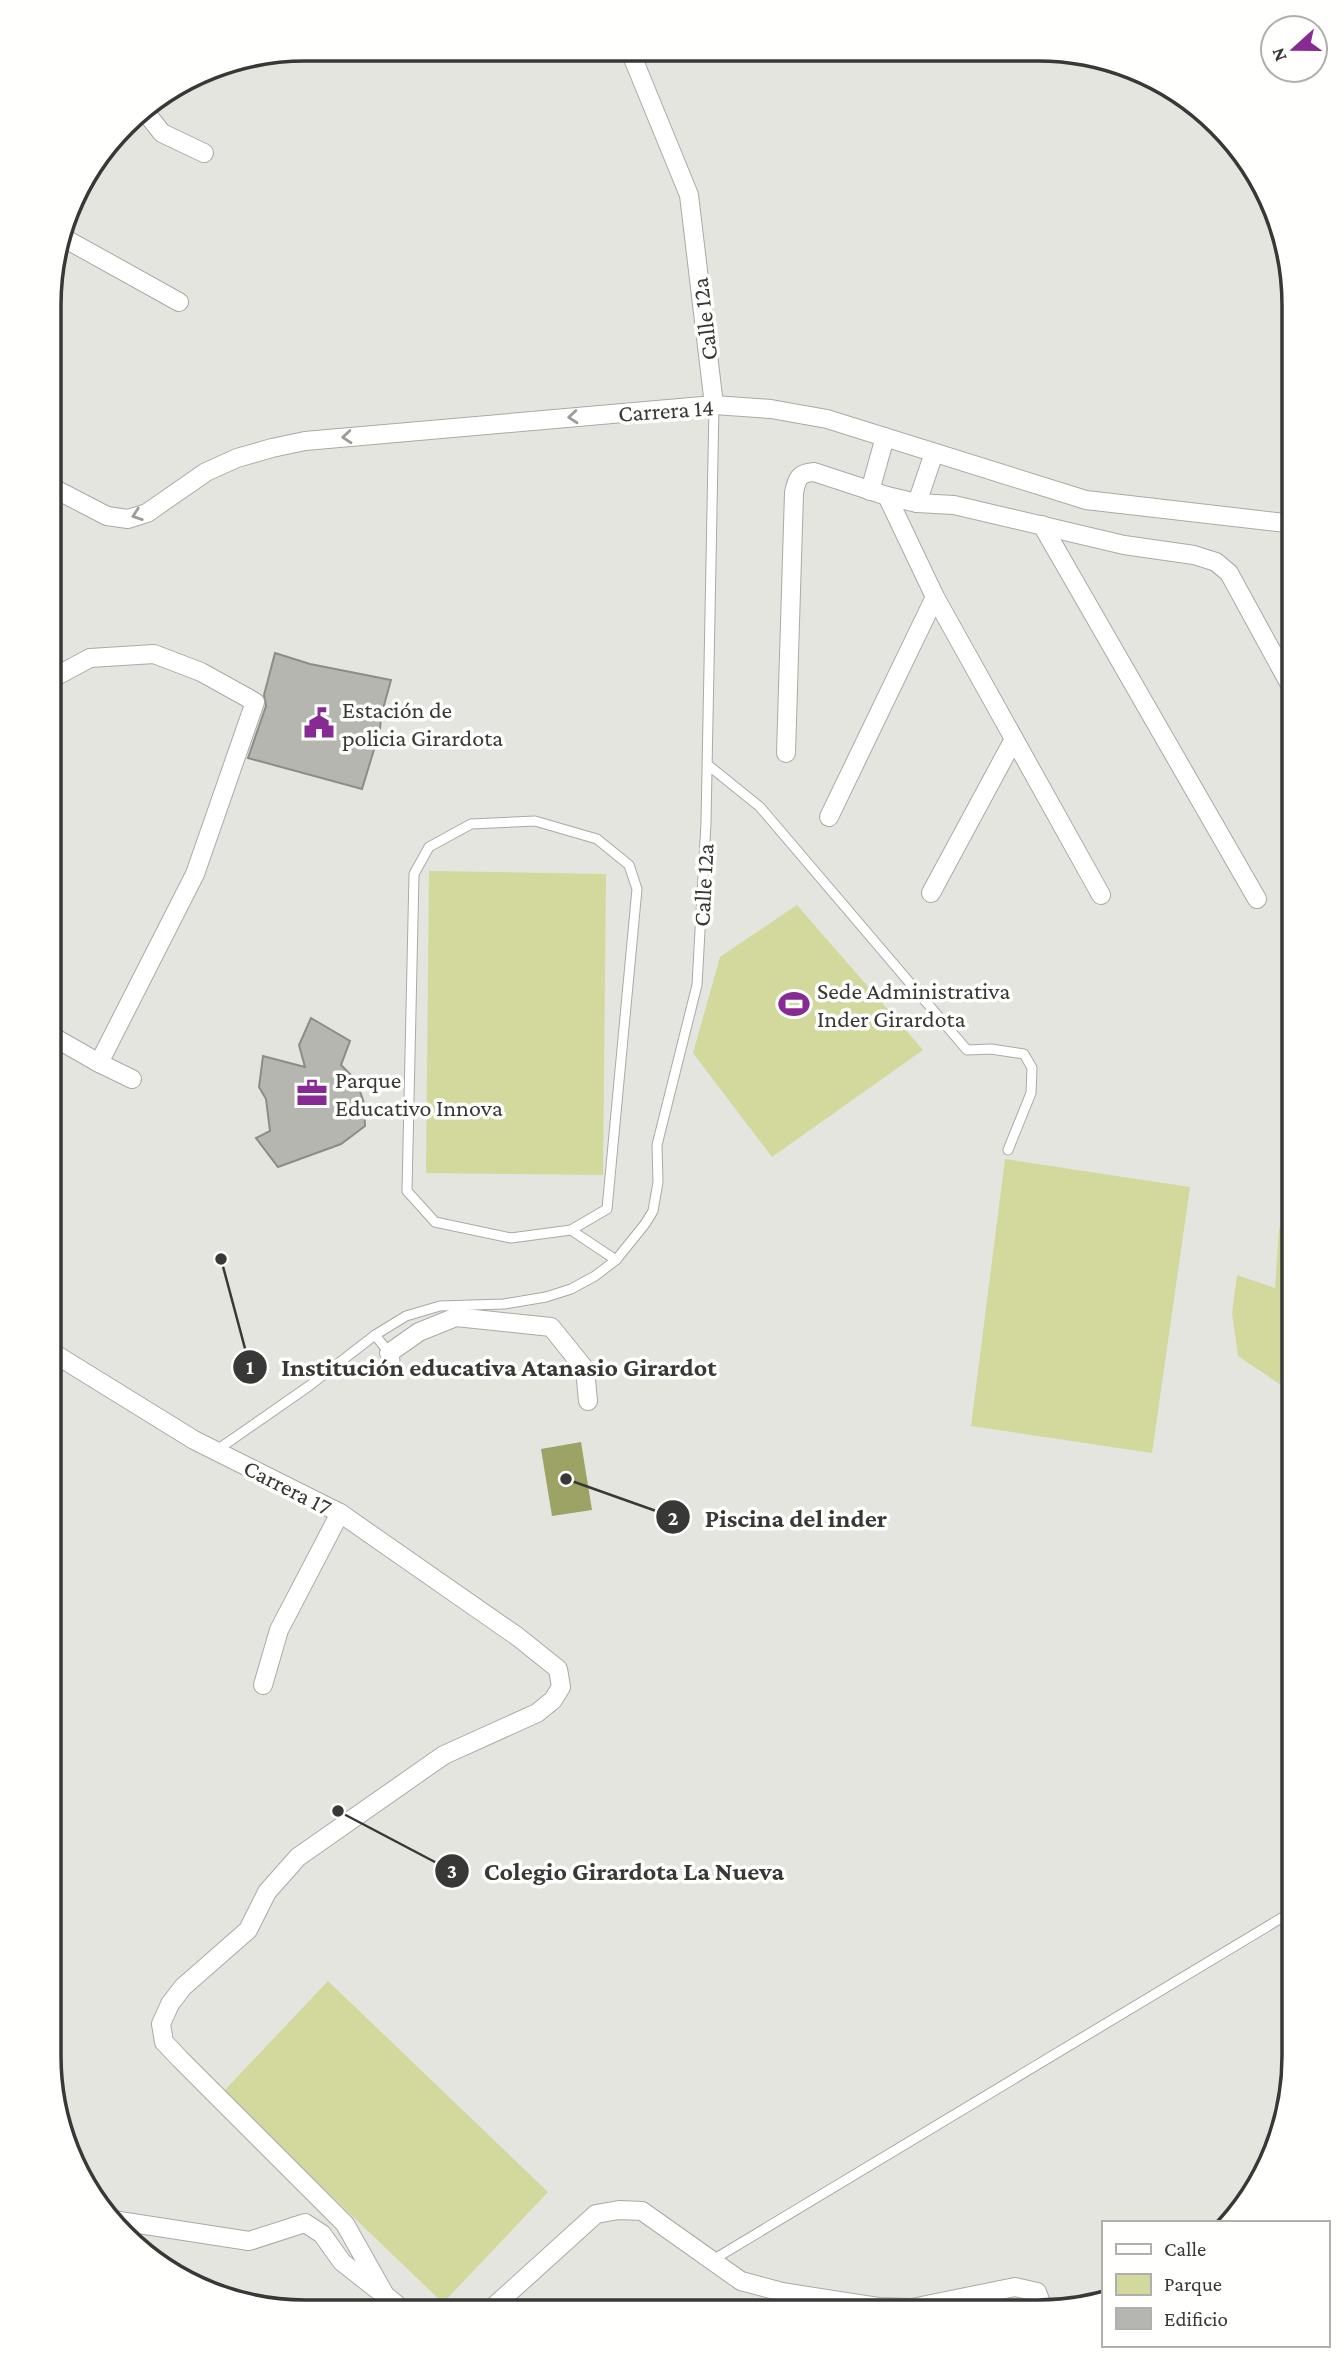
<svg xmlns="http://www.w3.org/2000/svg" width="1343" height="2361" font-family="'Crimson Pro',serif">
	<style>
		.green { fill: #d3d99d }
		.water { fill: #9da364 }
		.building { fill: #b6b6b0; stroke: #8c8d87; stroke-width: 2 }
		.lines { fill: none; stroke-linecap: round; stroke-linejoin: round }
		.service-casing { stroke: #aaaaa5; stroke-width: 11 }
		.minor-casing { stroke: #aaaaa5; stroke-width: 20 }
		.service { stroke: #fff; stroke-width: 9 }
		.minor { stroke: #fff; stroke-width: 18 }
		.oneway { stroke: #9c9c9a }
		.labels { text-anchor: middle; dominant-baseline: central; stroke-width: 7; stroke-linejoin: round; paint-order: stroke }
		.street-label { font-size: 24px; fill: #383936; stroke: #fffffe }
		.poi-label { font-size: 24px; fill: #383936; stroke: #fffffe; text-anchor: start }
		.rim { fill: none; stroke: #383936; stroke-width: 3.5 }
		.leader { fill: none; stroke: #383936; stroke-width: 2.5 }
		.callout-dot { fill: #383936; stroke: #fffffe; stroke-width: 2.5 }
		.mark-label { font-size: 21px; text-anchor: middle; font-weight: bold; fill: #fff }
		.callout-label { font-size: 26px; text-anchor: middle; font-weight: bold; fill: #383936; stroke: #fffffe; stroke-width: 7; stroke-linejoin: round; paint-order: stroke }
	</style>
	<rect width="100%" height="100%" fill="#e4e5df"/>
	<!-- green -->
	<g class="green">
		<path d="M429 871 606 874 603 1175 426 1173Z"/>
		<path d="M797 905 923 1050 772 1157 693 1053 720 957Z"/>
		<path d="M1005 1159 1190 1187 1152 1453 971 1426Z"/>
		<path d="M1294 1222V1394L1238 1356 1232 1313 1237 1275 1275 1288 1279 1228Z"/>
		<path d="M328 1981 548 2192 443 2303 223 2092Z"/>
	</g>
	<!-- water -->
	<path class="water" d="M581 1442 592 1510 552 1516 541 1449Z"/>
	<!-- building -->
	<g class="building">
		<path d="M275 653 310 664 391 680 381 716 380 730 362 789 248 758 266 706 264 695Z"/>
		<path d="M311 1018 350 1041 341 1065 356 1080 364 1103 365 1126 341 1144 278 1167 256 1138 270 1131 266 1099 259 1087 263 1056 305 1067 299 1045Z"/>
	</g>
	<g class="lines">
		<!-- service casing -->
		<g class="service-casing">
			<g id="service">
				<path d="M708 765 760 807 967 1050 991 1049 1024 1054 1032 1068 1031 1093 1008 1150"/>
				<path d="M571 1230 607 1209 637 889 629 865 597 839 535 821 471 824 429 847 414 874 407 1191 435 1222 511 1238 571 1230 616 1260"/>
				<path d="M375 1335 395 1360"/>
				<path d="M217 1450 309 1386 375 1335 406 1316 440 1306 504 1304 546 1297 571 1289 595 1276 616 1260 645 1224 653 1211 658 1182 657 1145 697 985 706 823 714 405"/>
				<path d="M711 2261 1293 1911"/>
			</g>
		</g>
		<!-- minor casing -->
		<g class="minor-casing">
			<g id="minor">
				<path d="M630 51 689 195 714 405"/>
				<path d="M143 109 162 133 204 153"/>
				<path d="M62 237 179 302"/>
				<path d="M51 487 107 516 128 519 147 513 206 472 237 458 272 448 305 441 714 405 771 409 827 419 1086 500 1294 524"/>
				<path d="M870 491 885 437"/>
				<path d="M887 496 935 597 1101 895"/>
				<path d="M917 503 934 453"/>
				<path d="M1042 525 1257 899"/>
				<path d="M51 679 90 658 154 654 201 672 255 702 195 874 99 1063"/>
				<path d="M786 753 794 493C797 478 799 473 814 472L887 496 917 503 954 505 1124 545 1194 555 1216 562 1229 573 1294 692"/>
				<path d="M829 817 935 597"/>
				<path d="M931 893 1014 739"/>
				<path d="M50 1035 99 1063 132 1079"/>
				<path d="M50 1351 194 1440 340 1513 518 1637 558 1669 561 1687 553 1700 537 1713 444 1755 298 1857 267 1892 248 1930 183 1987 170 2004 161 2024 164 2042 180 2059 345 2224 385 2295 403 2310"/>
				<path d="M389 1353 419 1332 456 1317 551 1327 585 1369 588 1401"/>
				<path d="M263 1685 279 1630 340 1513"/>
				<path d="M113 2220 249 2241 305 2223 322 2234 342 2262 379 2291"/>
				<path d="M490 2310 596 2214 619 2210 642 2211 741 2281 782 2292 878 2307 912 2308 1015 2287 1037 2292 1044 2311"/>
			</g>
		</g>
		<!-- service -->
		<use href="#service" class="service"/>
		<!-- minor -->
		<use href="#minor" class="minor"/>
	</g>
	<!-- one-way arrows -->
	<defs><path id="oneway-chevron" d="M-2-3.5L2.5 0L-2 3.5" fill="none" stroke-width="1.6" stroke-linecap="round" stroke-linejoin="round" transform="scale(1.75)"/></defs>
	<g class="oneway">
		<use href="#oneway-chevron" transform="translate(573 417) rotate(175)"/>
		<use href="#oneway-chevron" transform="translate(347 437) rotate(175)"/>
		<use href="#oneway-chevron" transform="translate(137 515) rotate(161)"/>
	</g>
	<!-- icons -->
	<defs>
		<g id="civic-bare" transform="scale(2.415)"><path d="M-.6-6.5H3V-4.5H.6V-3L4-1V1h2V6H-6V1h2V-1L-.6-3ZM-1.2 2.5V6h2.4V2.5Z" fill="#872a94" stroke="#fffffe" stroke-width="2.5" paint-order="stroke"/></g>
		<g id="stadium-bare" transform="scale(2.415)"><path d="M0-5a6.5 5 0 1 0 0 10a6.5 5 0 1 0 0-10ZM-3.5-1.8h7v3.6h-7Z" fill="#872a94" stroke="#fffffe" stroke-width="2.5" paint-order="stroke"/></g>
		<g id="office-bare" transform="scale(2.415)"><path d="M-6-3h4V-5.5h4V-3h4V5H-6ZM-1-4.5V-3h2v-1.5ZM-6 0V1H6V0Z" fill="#872a94" stroke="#fffffe" stroke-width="2.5" paint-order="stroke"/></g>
	</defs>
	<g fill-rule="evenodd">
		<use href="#civic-bare" x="319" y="723"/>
		<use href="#stadium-bare" x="794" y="1004"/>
		<use href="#office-bare" x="312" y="1093"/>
	</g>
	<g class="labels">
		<!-- street labels -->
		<g class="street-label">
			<text transform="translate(704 319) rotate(-97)">Calle 12a</text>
			<text transform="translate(666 410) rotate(-4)">Carrera 14</text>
			<text transform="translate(703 885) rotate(-87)">Calle 12a</text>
			<text transform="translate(288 1487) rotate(27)">Carrera 17</text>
		</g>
		<!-- poi labels -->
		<g class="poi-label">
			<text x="342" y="709">Estación de<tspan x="342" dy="28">policia Girardota</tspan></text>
			<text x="817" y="990">Sede Administrativa<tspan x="817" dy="28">Inder Girardota</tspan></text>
			<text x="335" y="1079">Parque<tspan x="335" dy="28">Educativo Innova</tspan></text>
		</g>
	</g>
	<!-- crop -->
	<path d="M0 0H1343V2361H0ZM305 61H1038A244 244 0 0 1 1282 305V2056A244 244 0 0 1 1038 2300H305A244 244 0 0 1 61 2056V305A244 244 0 0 1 305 61Z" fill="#fffffe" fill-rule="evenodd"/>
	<path class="rim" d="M305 61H1038A244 244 0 0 1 1282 305V2056A244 244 0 0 1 1038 2300H305A244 244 0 0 1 61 2056V305A244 244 0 0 1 305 61Z"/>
	<!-- callouts -->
	<path class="leader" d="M221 1259L250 1367M566 1479L673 1517M338 1811L452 1871"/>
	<g class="callout-dot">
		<circle cx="221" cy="1259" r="7"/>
		<circle cx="566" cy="1479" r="7"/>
		<circle cx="338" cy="1811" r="7"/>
		<circle cx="250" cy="1367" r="18"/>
		<circle cx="673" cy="1517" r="18"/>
		<circle cx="452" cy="1871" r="18"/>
	</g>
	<g class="mark-label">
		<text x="250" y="1374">1</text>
		<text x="673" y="1525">2</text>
		<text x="452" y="1878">3</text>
	</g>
	<g class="callout-label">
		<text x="499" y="1376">Institución educativa Atanasio Girardot</text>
		<text x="796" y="1527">Piscina del inder</text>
		<text x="634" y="1880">Colegio Girardota La Nueva</text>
	</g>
	<!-- legend -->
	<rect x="1102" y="2221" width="228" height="126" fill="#fffffe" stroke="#afb0ae" stroke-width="2"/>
	<rect x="1116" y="2244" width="35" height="10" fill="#ffffff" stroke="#afb0ae" stroke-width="2"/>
	<text x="1164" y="2256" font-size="21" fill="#383936">Calle</text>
	<rect x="1116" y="2274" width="35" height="21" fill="#d3d99d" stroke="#afb0ae" stroke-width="2"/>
	<text x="1164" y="2291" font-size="21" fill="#383936">Parque</text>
	<rect x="1116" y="2308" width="35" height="21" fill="#b6b6b0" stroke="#afb0ae" stroke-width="2"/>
	<text x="1164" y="2326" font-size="21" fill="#383936">Edificio</text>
	<!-- north arrow -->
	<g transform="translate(1294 49) rotate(249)"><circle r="33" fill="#fffffe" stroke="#afb0ae" stroke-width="2"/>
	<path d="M0-5L12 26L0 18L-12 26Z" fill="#872a94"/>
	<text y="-10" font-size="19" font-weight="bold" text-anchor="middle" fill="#383936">N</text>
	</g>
</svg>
